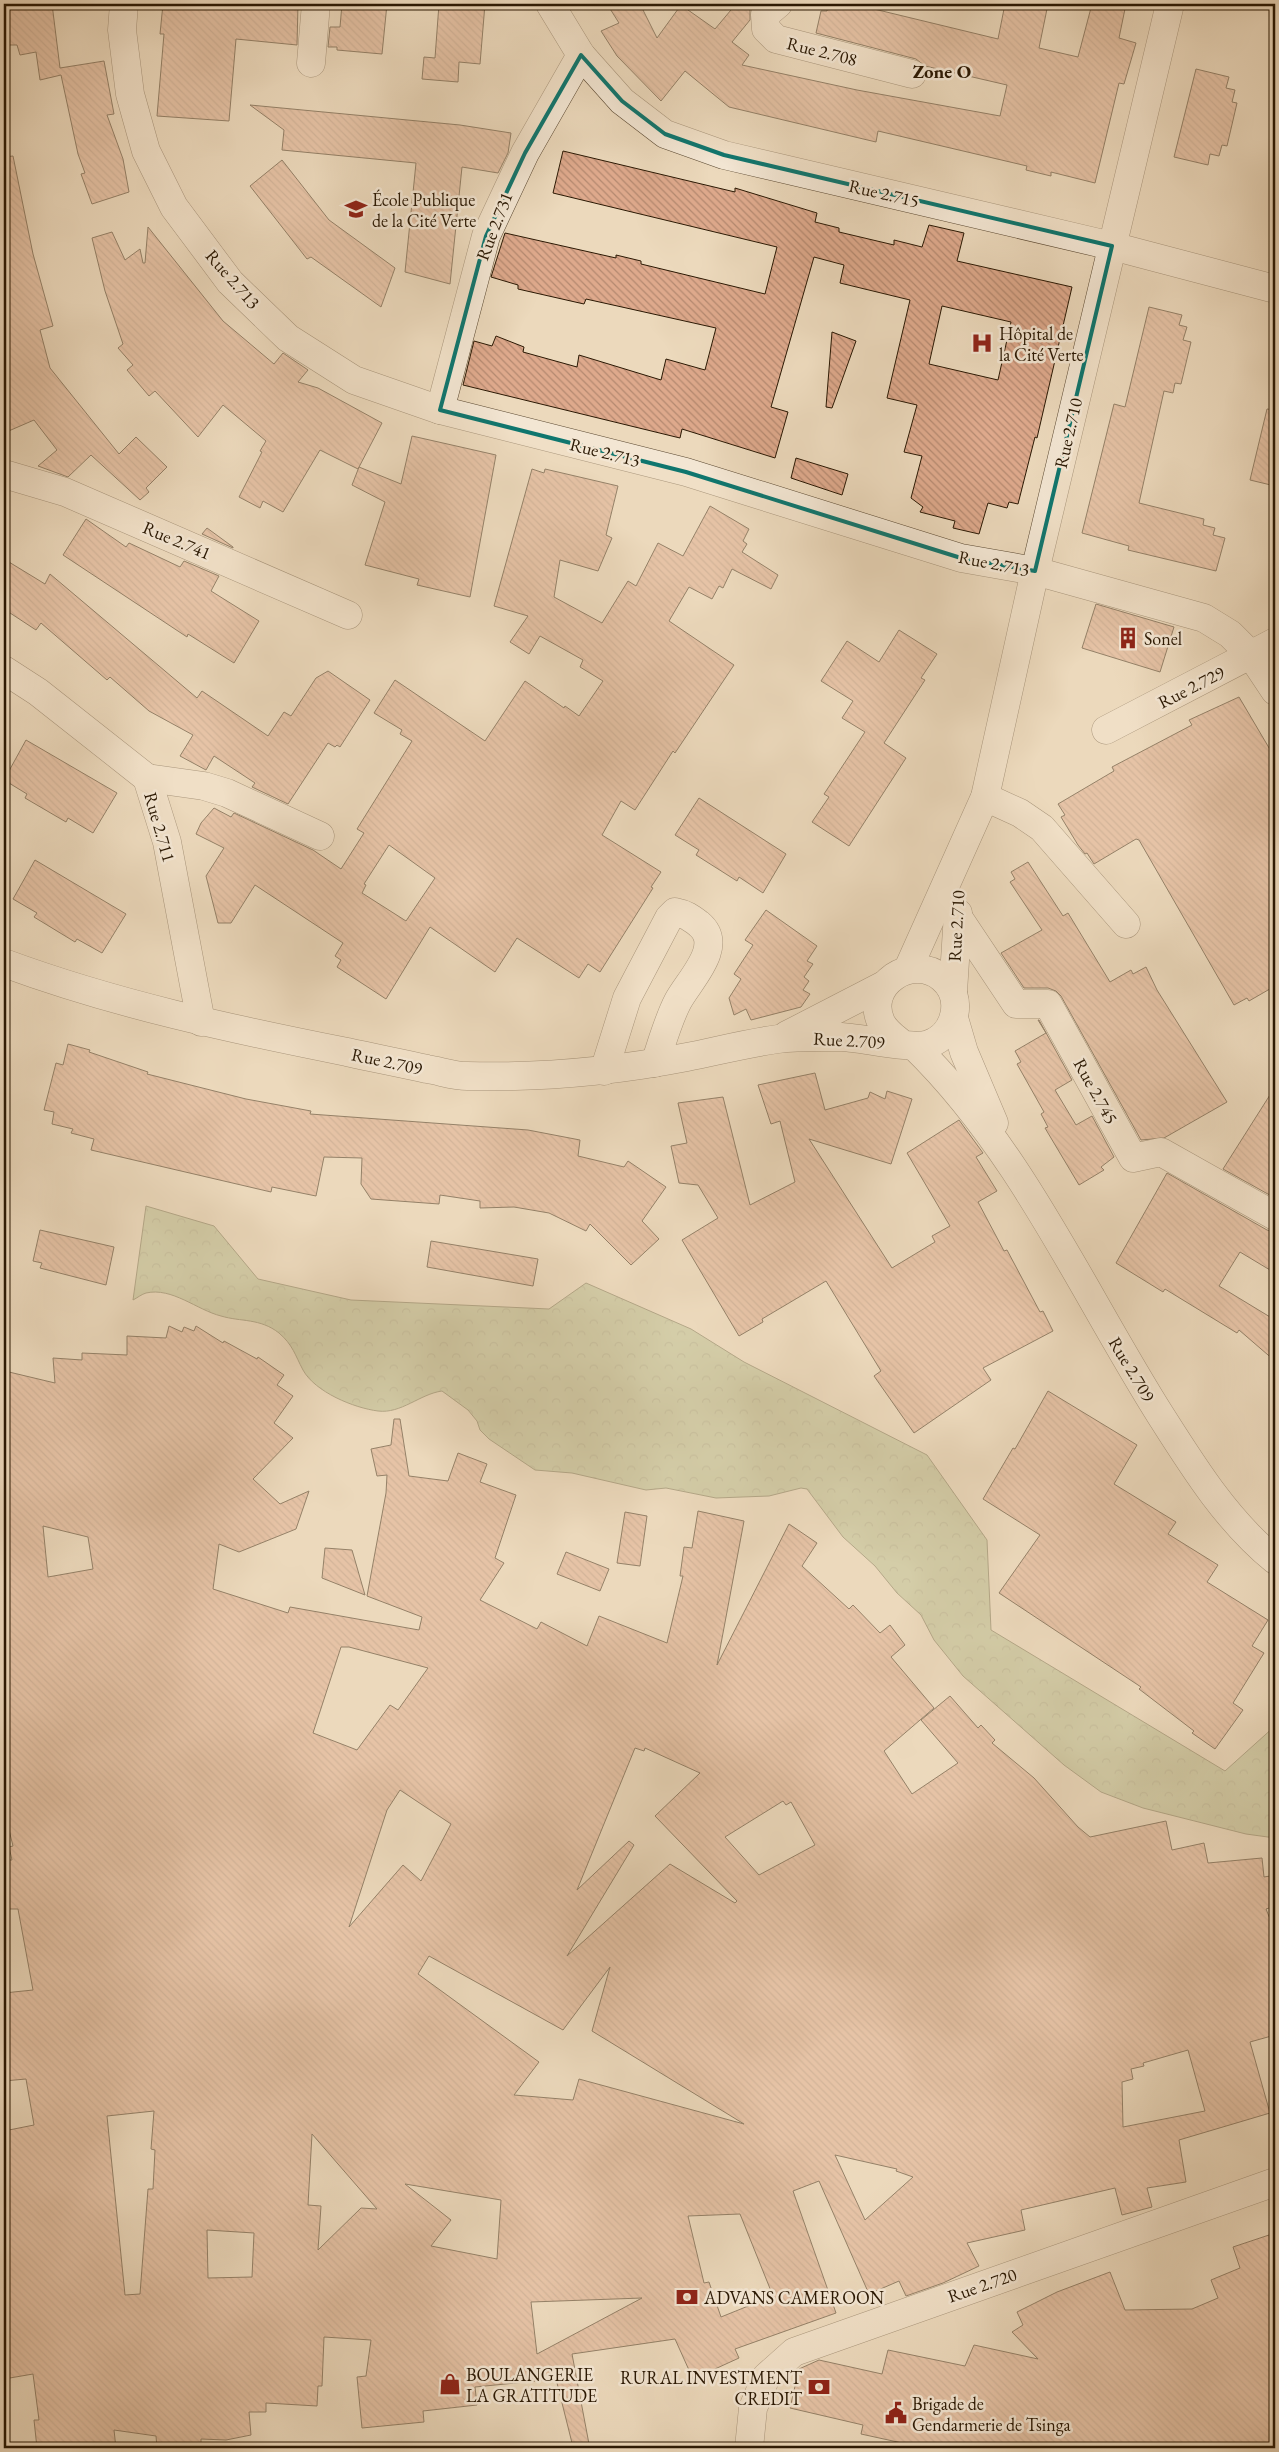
<svg xmlns="http://www.w3.org/2000/svg" width="1279" height="2452" font-family="'EB Garamond',serif">
	<style>
		.forest { fill: url(#forest-crowns); stroke: #706c4a }
		.building { fill: url(#building-back-hatch); stroke: #2a1803; fill-rule: evenodd }
		.lines { fill: none; stroke-linecap: round; stroke-linejoin: round }
		.minor-casing { stroke: #5a4831; stroke-width: 29 }
		.minor { stroke: #f3e6d3; stroke-width: 28 }
		.marked { fill: none; stroke: #0f766e; stroke-width: 4; stroke-linejoin: round }
		.labels { text-anchor: middle; dominant-baseline: central; stroke-width: 5; stroke-linejoin: round; paint-order: stroke }
		.street-label { font-size: 18px; fill: #2a1803; stroke: #f3e6d3 }
		.poi-label { font-size: 18px; fill: #2a1803; stroke: #f3e6d3; text-anchor: start }
		.neighbourhood-label { font-size: 19px; font-weight: bold; fill: #2a1803; stroke: #f3e6d3 }
	</style>
	<defs>
		<pattern id="forest-crowns" width="20" height="18" patternUnits="userSpaceOnUse" patternTransform="scale(1.25)"><rect width="20" height="18" fill="#b7bf91"/><path d="M2 6a3 3 0 1 1 6 0M12 15a3 3 0 1 1 6 0" fill="none" stroke="#9ea37b"/></pattern>
		<pattern id="building-back-hatch" width="6" height="6" patternUnits="userSpaceOnUse" patternTransform="scale(1.25)"><rect width="6" height="6" fill="#dea98c"/><path d="M-1 5l2 2M0 0l6 6M5-1l2 2" fill="none" stroke="#b48970"/></pattern>
	</defs>
	<rect width="100%" height="100%" fill="#ecd9bc"/>
	<filter id="stains"><feTurbulence type="fractalNoise" baseFrequency=".004" numOctaves="4"/><feColorMatrix values="0 0 0 0 .2 0 0 0 0 .09 0 0 0 0 .02 0 0 0 .5 -.17"/></filter>
	<radialGradient id="worn" r=".72"><stop offset=".6" stop-color="#630" stop-opacity="0"/><stop offset="1" stop-color="#630" stop-opacity=".3"/></radialGradient>
	<!-- forest -->
	<path class="forest" d="M146 1206 214 1226 258 1279 351 1300 549 1309 586 1283 691 1329 744 1362 927 1455 987 1540 991 1630 1225 1771 1275 1726V1838L1246 1834 1143 1808 1101 1792 1064 1765 963 1676 934 1640 921 1615 897 1593 875 1566 843 1537 807 1489 801 1488 769 1496 716 1498 666 1488 646 1490 572 1473 535 1470 489 1439 480 1430 477 1421 468 1410 442 1391C420 1394 401 1414 378 1411 354 1408 315 1392 303 1370 295 1355 293 1345 279 1333 260 1318 241 1322 221 1316 197 1310 172 1287 146 1293 142 1294 137 1298 133 1300Z"/>
	<!-- building -->
	<g class="building">
		<path d="M4 4H52L60 68 104 61 114 114 107 115 123 159 129 192 92 204 81 174 85 173 78 154 61 75 40 80 36 52 20 55 17 45H4Z"/>
		<path d="M163 4H298L297 45 236 39 229 121 157 116 164 34H160Z"/>
		<path d="M342 4H387L382 54 337 50V47H328L330 27H340Z"/>
		<path d="M439 4H485L480 64 459 62 458 82 422 79 424 57 435 58Z"/>
		<path d="M607 4H640L657 38 681 5 715 29 736 4H754L750 9V20L732 42 749 55 742 65 857 90 1000 116 1007 85 925 66 916 59 816 33 821 11H827L828 4H875L874 9 998 39 1005 4H1048L1039 48 1078 57 1092 4H1126L1119 38 1136 43 1124 84 1119 83 1095 183 1051 172V176L1026 170 1027 166 878 131 876 142 729 107 685 71 661 101 617 56 601 31 619 23Z"/>
		<path d="M1196 69 1229 77 1226 88 1235 90 1232 102 1237 103 1227 146 1222 145 1219 156 1210 154 1208 165 1174 157Z"/>
		<path d="M250 105 460 125 511 133 508 153 498 173 462 167 450 284 405 272 416 163 282 150 284 130Z"/>
		<path d="M563 151 735 192V188L817 213 815 222 839 228V232L894 245V240L922 247 929 225 964 233 957 261 1072 287 1037 438 1035 437 1018 504 1009 502 1007 508 988 503 979 534 953 528 955 521 920 512 923 507 911 498 922 456 904 452 917 405 887 398 910 300 840 283 844 265 814 257 771 407 788 412 775 458 682 429 680 438 463 385 474 341 492 346 496 336 524 347 523 352 577 367 579 355 661 380 666 359 705 370 716 328 586 299 584 304 518 289V285L491 277 505 233 616 258V255L641 261V264L765 294 777 247 553 193ZM942 306 1011 322 998 380 929 364Z"/>
		<path d="M13 156 33 254 53 326 40 330 50 368 119 454 136 437 167 467 146 488 149 492 140 500 91 455 68 477 38 466 57 450 34 420 4 433V157Z"/>
		<path d="M282 160 329 220 395 268 381 307 311 257 307 259 250 186Z"/>
		<path d="M148 227 223 321 274 364 283 353 308 370 298 382 318 388 382 423 358 469 320 450 283 512 263 501 260 508 239 497 262 452 260 451 266 441 223 405 198 437 155 391 149 396 127 370 133 365 118 348 123 344 105 291 92 238 112 232 125 260 140 249 143 263H145Z"/>
		<path d="M1149 307 1182 315 1179 325 1187 327 1183 340 1191 342 1181 384 1175 383 1173 393 1164 391 1139 503 1204 519 1203 525 1215 528 1213 535 1225 538 1216 571 1128 550 1129 546 1082 533 1114 404 1125 407Z"/>
		<path d="M832 332 856 341 832 408 826 407Z"/>
		<path d="M1267 409 1275 410V486L1250 480Z"/>
		<path d="M412 436 496 455 470 597 417 585 419 579 365 565 385 502 352 485 359 467 401 484Z"/>
		<path d="M796 458 848 474 842 495 791 478Z"/>
		<path d="M532 469 544 473 545 469 618 486 606 535 612 538 598 571 560 560 554 597 602 623 628 581 636 586 658 543 683 556 710 506 749 529 743 541 747 544 742 552 778 575 771 589 732 569 723 588 719 586 712 599 689 587 669 621 734 665 675 753 673 751 635 810 621 801 602 835 661 872 651 887 653 888 600 972 588 964 579 978 517 938 495 972 430 927 386 999 337 967 341 960 335 956 343 943 255 885 231 923H218L206 876 224 848 196 834 201 823 214 808 231 817 234 813 313 850 341 869 364 833 357 829 412 741 400 734 402 730 374 713 395 680 485 741 525 681 564 708 565 706 579 716 603 681 580 667 583 660 540 636 529 654 510 642 528 616 494 606ZM389 845 435 878 406 921 362 893 366 885 364 884Z"/>
		<path d="M86 519 126 547 129 543 180 567 184 561 219 576 211 591 259 621 234 663 188 634 187 637 63 555Z"/>
		<path d="M207 528 233 547V548L202 534Z"/>
		<path d="M4 559 45 584 50 574 197 698 202 691 268 736 284 712 291 716 316 678 328 671 370 700 340 747 337 745 335 747 328 743 288 804 252 787 255 783 214 756 206 770 180 756 193 735 149 711 110 677 107 680 41 623 36 630 4 609Z"/>
		<path d="M1096 604 1174 627 1160 672 1082 648Z"/>
		<path d="M899 630 937 654 921 678 925 680 884 743 906 758 849 846 812 822 829 797 824 794 865 732 842 718 853 701 821 681 847 641 879 662Z"/>
		<path d="M1239 697 1275 758V986L1249 1001 1247 998 1234 1005 1139 840 1136 839 1094 864 1087 853 1085 854 1078 845 1061 817 1065 815 1058 804 1114 771 1112 767 1192 725 1189 720Z"/>
		<path d="M26 740 117 793 93 833 68 818 66 822 25 798 27 794 4 780Z"/>
		<path d="M699 798 786 854 763 893 739 877 737 881 696 855 699 850 675 835Z"/>
		<path d="M35 860 126 914 102 953 77 939 75 942 34 917 37 913 13 899Z"/>
		<path d="M1028 862 1063 916 1068 913 1110 982 1131 970 1133 974 1146 967 1157 990 1227 1102 1164 1138 1141 1140 1061 996 1056 991 1048 988H1024L1001 953 1042 930 1010 882 1015 879 1011 872Z"/>
		<path d="M766 910 817 946 807 961 813 964 804 977 809 981 803 990 810 994 801 1007 751 1020 746 1009 734 1015 729 998 741 979 734 974 753 945 745 940Z"/>
		<path d="M1038 1020H1039L1072 1080 1055 1090 1076 1125 1092 1116 1114 1157 1101 1167 1104 1170 1079 1185 1045 1128 1048 1127 1041 1114 1044 1112 1017 1064 1021 1062 1015 1051 1046 1033Z"/>
		<path d="M68 1044 90 1050 89 1052 148 1072 147 1074 246 1099 311 1111 310 1114 528 1130 580 1140 578 1156 624 1167 628 1161 666 1187 642 1221 659 1239 631 1265 590 1224 586 1231 549 1213 514 1207 480 1208V1201L440 1195 439 1204 371 1199 361 1184 362 1158 324 1157 316 1196 272 1187 271 1192 91 1150 94 1139 71 1133 73 1129 52 1124 54 1112 44 1110 56 1063 63 1065Z"/>
		<path d="M815 1073 825 1110 868 1098 870 1092 885 1099 887 1091 912 1099 891 1164 809 1139 892 1268 935 1242 932 1236 950 1226 907 1153 959 1120 983 1153 976 1157 997 1191 978 1202 1004 1251 1007 1250 1040 1312 1043 1311 1053 1331 983 1368 991 1380 914 1433 874 1376 881 1371 826 1281 762 1319 763 1322 739 1336 682 1240 718 1218 698 1185 679 1183 671 1146 687 1143 678 1103 723 1097 750 1205 795 1182 780 1121 771 1124 758 1085Z"/>
		<path d="M1275 1087V1198L1223 1169Z"/>
		<path d="M1167 1173 1267 1230 1275 1232V1273L1240 1252 1219 1286 1275 1320V1361L1239 1330 1237 1333 1165 1289 1163 1292 1116 1263Z"/>
		<path d="M40 1230 114 1247 106 1285 40 1268 42 1263 33 1261Z"/>
		<path d="M431 1241 538 1259 533 1286 427 1267Z"/>
		<path d="M169 1326 182 1332 184 1327 194 1331 196 1326 223 1343 224 1341 257 1359 258 1357 284 1375 277 1385 293 1396 274 1423 293 1438 253 1479 280 1504 309 1491 296 1529 239 1552 219 1544 213 1589 288 1613 290 1607 419 1630 422 1617 367 1596 386 1493 387 1475 377 1476 371 1449 391 1445 394 1419H400L409 1476 448 1481 458 1453 487 1464 480 1482 516 1495 495 1558 504 1563 480 1600 537 1629 541 1622 587 1646 599 1616 667 1643 683 1576H680L684 1547 692 1548 698 1511 744 1521 717 1665 789 1524 817 1543 802 1566 849 1609 853 1605 880 1633 890 1625 905 1645 891 1657 934 1708 884 1751 912 1794 958 1763 921 1720 950 1696 978 1728 981 1725 995 1740 992 1743 1034 1778 1078 1827 1090 1837 1166 1821 1172 1850 1204 1843 1208 1863 1262 1858 1264 1877 1270 1876 1275 1906 1266 1909 1275 1931V2035L1250 2042 1270 2113 1179 2140 1186 2182 1147 2188 1152 2207 1122 2215 1115 2188 1021 2210 1025 2230 967 2243 979 2266 943 2283 906 2296 899 2281 869 2294 819 2181 793 2191 836 2313 735 2349 739 2358 693 2379 675 2339 572 2354 589 2444 573 2447 556 2379 475 2387 477 2405 423 2411 424 2422 362 2428 357 2377 366 2376 371 2340 324 2337 322 2386H318L317 2406 266 2403V2412H249L251 2435 226 2440 201 2439V2445L157 2448 156 2436 114 2430 116 2448H37L34 2420H39L33 2374 4 2379V2131L34 2125 26 2079 4 2081V1993L33 1990 18 1909H4V1860H12L9 1847 13 1846 4 1810V1390L9 1372 55 1383 53 1358 82 1360V1353L127 1355V1336L166 1338ZM43 1526 88 1537 93 1569 48 1577ZM341 1647H349L428 1668 398 1710 390 1705 357 1750 313 1733ZM635 1748 644 1751 645 1748 700 1773 655 1816 737 1901 735 1903 670 1864 567 1956 634 1845 629 1841 577 1890ZM400 1790 451 1824 421 1881 403 1865 349 1927 387 1810ZM783 1801 786 1805 791 1802 815 1845 759 1875 725 1837ZM429 1956 563 2030 610 1967 592 2031 744 2124 579 2079 573 2100 514 2095 539 2062 418 1974ZM1188 2050 1205 2111 1123 2127 1122 2082 1133 2079 1131 2069 1144 2066 1143 2063ZM154 2111 151 2149 155 2150 153 2189H148L140 2294 125 2295 107 2116ZM312 2134 377 2209 361 2208 318 2250 321 2206 308 2205ZM835 2155 897 2169 896 2171 913 2177 865 2220ZM405 2184 501 2200 497 2259 431 2246 451 2220ZM740 2214 773 2296 721 2317 709 2282 704 2283 688 2216ZM207 2230 254 2233 252 2277 208 2278ZM642 2298 569 2337 537 2354 531 2302Z"/>
		<path d="M1048 1391 1137 1445 1114 1484 1176 1522 1168 1534 1218 1565 1207 1582 1268 1620 1252 1646 1264 1653 1233 1703 1243 1710 1215 1749 1192 1733 1194 1731 1139 1689 1141 1687 999 1593 1040 1535 983 1499 1013 1448 1015 1449Z"/>
		<path d="M625 1512 647 1516 640 1566 617 1563Z"/>
		<path d="M325 1548 352 1550 365 1595 322 1578Z"/>
		<path d="M566 1552 609 1569 600 1591 557 1574Z"/>
		<path d="M1275 2233V2448H925L861 2434 863 2425 790 2408 799 2369 819 2360 882 2374 888 2350 965 2366 974 2345 1038 2359 1012 2332 1023 2325 1017 2312 1057 2292 1110 2272 1125 2310 1192 2309 1218 2298 1211 2280 1240 2268 1233 2247Z"/>
	</g>
	<g class="lines">
		<!-- minor casing -->
		<g class="minor-casing">
			<g id="minor">
				<path d="M124 4 122 30 130 94 146 151 174 207 230 282 288 338 354 380 440 410 686 472 961 558 1035 571 1204 618 1230 634 1251 655 1275 691"/>
				<path d="M550 4 581 55 622 101 665 134 724 155 1112 246 1275 289"/>
				<path d="M778 4 765 15 766 29 776 39 912 74"/>
				<path d="M311 63 316 4"/>
				<path d="M440 410 486 236 525 153 581 55"/>
				<path d="M4 474 65 492 348 615"/>
				<path d="M4 670 38 692 147 778 167 842 201 1022"/>
				<path d="M1106 730 1275 642"/>
				<path d="M147 778 204 786 227 793 320 836"/>
				<path d="M985 797 1020 813 1042 828 1126 924"/>
				<path d="M958 917 1016 1004H1048L1133 1158 1161 1152 1275 1216"/>
				<path d="M4 963C115 1004 231 1029 347 1052 374 1058 400 1063 427 1069 440 1071 454 1076 467 1076 541 1078 615 1071 687 1057 717 1051 748 1043 778 1039 799 1036 822 1037 842 1037 863 1038 913 1050 929 1044 956 1035 965 997 942 978 912 953 864 985 881 1022 885 1031 894 1037 901 1043"/>
				<path d="M908 969 985 797 1035 571 1170 4"/>
				<path d="M953 992 958 913"/>
				<path d="M954 1018 964 1052 994 1123"/>
				<path d="M787 1035 884 985"/>
				<path d="M914 1046C1021 1150 1082 1291 1161 1416 1194 1468 1227 1521 1275 1560"/>
				<path d="M604 1071 627 998 669 918 675 912C686 914 691 918 699 924 725 946 690 979 678 1001 668 1020 662 1043 655 1063"/>
				<path d="M749 2448 753 2408 766 2377 794 2352 1275 2182"/>
			</g>
		</g>
		<!-- minor -->
		<use href="#minor" class="minor"/>
	</g>
	<!-- marked area -->
	<path d="M0 0H1279V2452H0ZM581 55 622 101 665 134 724 155 1112 246 1035 571 961 558 686 472 440 410 486 236 525 153Z" fill="#ecd9bc" fill-opacity=".55" fill-rule="evenodd"/>
	<path class="marked" d="M581 55 622 101 665 134 724 155 1112 246 1035 571 961 558 686 472 440 410 486 236 525 153Z"/>
	<!-- icons -->
	<defs>
		<g id="school-bare" transform="scale(1.725)"><path d="M0-5L7-2L0 1L-7-2ZM-4 1L0 2.5L4 1V4Q0 6-4 4Z" fill="#8f2418" stroke="#f3e6d3" stroke-width="2.5" paint-order="stroke"/></g>
		<g id="hospital-bare" transform="scale(1.725)"><path d="M-5-5h3v3.5h4V-5h3V5h-3V1.5h-4V5h-3Z" fill="#8f2418" stroke="#f3e6d3" stroke-width="2.5" paint-order="stroke"/></g>
		<g id="building-bare" transform="scale(1.725)"><path d="M-4-6H4V6H1V3H-1V6H-4ZM-2.5-4.3h1.7v1.8h-1.7ZM.8-4.3h1.7v1.8H.8ZM-2.5-1h1.7V.8h-1.7ZM.8-1h1.7V.8H.8Z" fill="#8f2418" stroke="#f3e6d3" stroke-width="2.5" paint-order="stroke"/></g>
		<g id="bank-bare" transform="scale(1.725)"><path d="M-6-4H6V4H-6ZM0-2.3a2.3 2.3 0 1 0 0 4.6a2.3 2.3 0 1 0 0-4.6Z" fill="#8f2418" stroke="#f3e6d3" stroke-width="2.5" paint-order="stroke"/></g>
		<g id="shop-bare" transform="scale(1.725)"><path d="M-5-2.5h2.3a2.7 3.5 0 0 1 5.4 0H5L5.5 6h-11ZM-1.5-2.5h3a1.5 2.3 0 0 0-3 0Z" fill="#8f2418" stroke="#f3e6d3" stroke-width="2.5" paint-order="stroke"/></g>
		<g id="civic-bare" transform="scale(1.725)"><path d="M-.6-6.5H3V-4.5H.6V-3L4-1V1h2V6H-6V1h2V-1L-.6-3ZM-1.2 2.5V6h2.4V2.5Z" fill="#8f2418" stroke="#f3e6d3" stroke-width="2.5" paint-order="stroke"/></g>
	</defs>
	<g fill-rule="evenodd">
		<use href="#school-bare" x="356" y="209"/>
		<use href="#hospital-bare" x="982" y="343"/>
		<use href="#building-bare" x="1128" y="638"/>
		<use href="#bank-bare" x="687" y="2297"/>
		<use href="#shop-bare" x="450" y="2384"/>
		<use href="#bank-bare" x="819" y="2387"/>
		<use href="#civic-bare" x="896" y="2413"/>
	</g>
	<g class="labels">
		<!-- street labels -->
		<g class="street-label">
			<text transform="translate(822 51) rotate(14)">Rue 2.708</text>
			<text transform="translate(884 193) rotate(13)">Rue 2.715</text>
			<text transform="translate(494 226) rotate(-69)">Rue 2.731</text>
			<text transform="translate(233 279) rotate(49)">Rue 2.713</text>
			<text transform="translate(1068 433) rotate(-77)">Rue 2.710</text>
			<text transform="translate(605 452) rotate(14)">Rue 2.713</text>
			<text transform="translate(177 540) rotate(23)">Rue 2.741</text>
			<text transform="translate(994 563) rotate(11)">Rue 2.713</text>
			<text transform="translate(1191 687) rotate(-27)">Rue 2.729</text>
			<text transform="translate(160 827) rotate(74)">Rue 2.711</text>
			<text transform="translate(956 926) rotate(-87)">Rue 2.710</text>
			<text transform="translate(849 1040) rotate(3)">Rue 2.709</text>
			<text transform="translate(387 1061) rotate(12)">Rue 2.709</text>
			<text transform="translate(1096 1091) rotate(61)">Rue 2.745</text>
			<text transform="translate(1132 1369) rotate(59)">Rue 2.709</text>
			<text transform="translate(982 2285) rotate(-19)">Rue 2.720</text>
		</g>
		<!-- poi labels -->
		<g class="poi-label">
			<text x="372" y="199">École Publique<tspan x="372" dy="21">de la Cité Verte</tspan></text>
			<text x="999" y="333">Hôpital de<tspan x="999" dy="21">la Cité Verte</tspan></text>
			<text x="1144" y="638">Sonel</text>
			<text x="704" y="2297">ADVANS CAMEROON</text>
			<text x="466" y="2374">BOULANGERIE<tspan x="466" dy="21">LA GRATITUDE</tspan></text>
			<text x="802" y="2377" text-anchor="end">RURAL INVESTMENT<tspan x="802" dy="21">CREDIT</tspan></text>
			<text x="912" y="2403">Brigade de<tspan x="912" dy="21">Gendarmerie de Tsinga</tspan></text>
		</g>
		<!-- neighbourhood labels -->
		<g class="neighbourhood-label">
			<text x="942" y="71">Zone O</text>
		</g>
	</g>
	<!-- margin -->
	<rect width="1279" height="2452" fill="none" stroke="#ecd9bc" stroke-width="20"/>
	<rect x="5" y="5" width="1269" height="2442" fill="none" stroke="#2a1803" stroke-width="2.5"/>
	<rect x="10" y="10" width="1259" height="2432" fill="none" stroke="#2a1803"/>
	<rect width="100%" height="100%" filter="url(#stains)"/>
	<rect width="100%" height="100%" fill="url(#worn)"/>
</svg>
